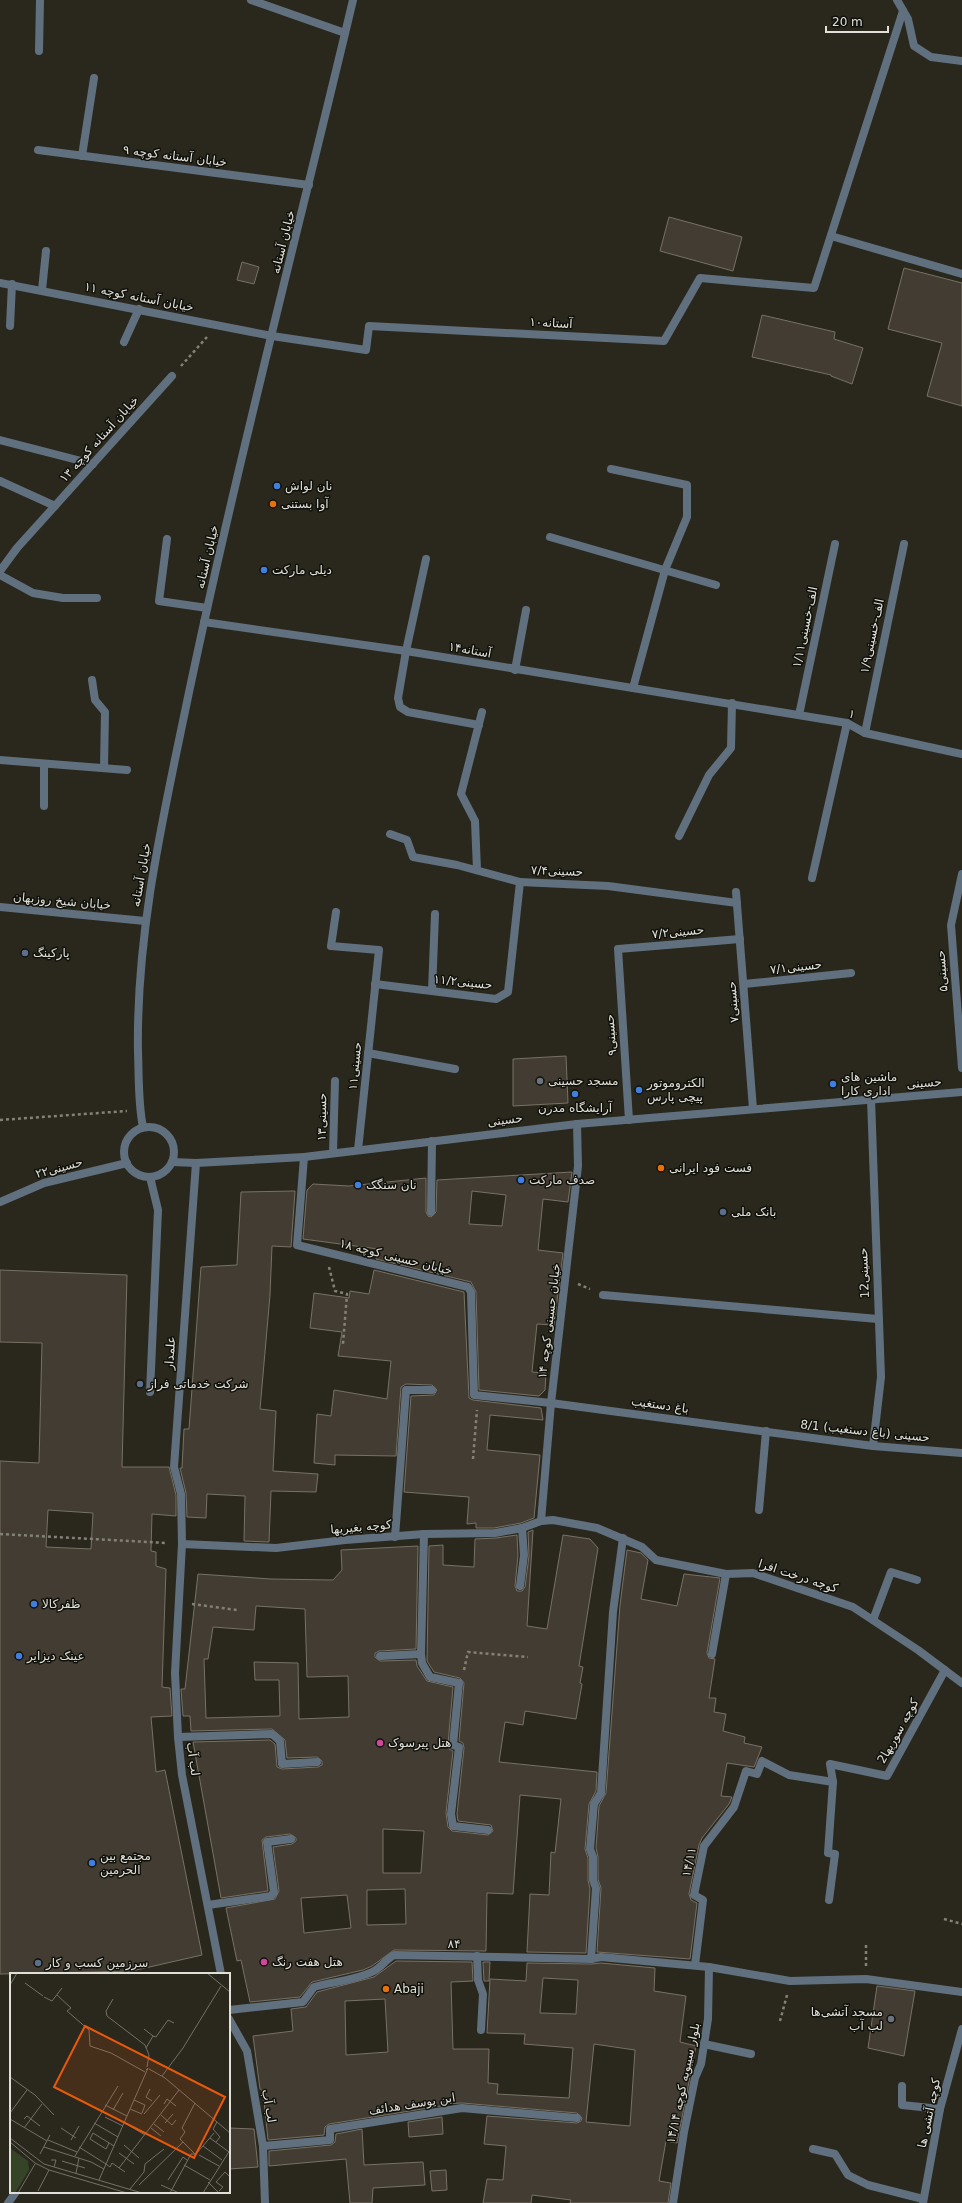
<svg xmlns="http://www.w3.org/2000/svg" width="962" height="2203" font-family="'DejaVu Sans','Noto Sans Arabic',sans-serif">
	<style>
		.building { fill: #433c32; stroke: #787165; fill-rule: evenodd }
		.lines { fill: none; stroke-linecap: round; stroke-linejoin: round }
		.path { stroke: #838178; stroke-width: 2.5; stroke-dasharray: 3 3; stroke-linecap: butt }
		.service { stroke: #61707f; stroke-width: 8 }
		.minor { stroke: #61707f; stroke-width: 8 }
		.tertiary { stroke: #61707f; stroke-width: 8 }
		.shop-dot { fill: #3f7fe0; stroke: #11110c; stroke-width: 1.5 }
		.food-dot { fill: #e8710a; stroke: #11110c; stroke-width: 1.5 }
		.service-dot { fill: #5c6f8a; stroke: #11110c; stroke-width: 1.5 }
		.worship-dot { fill: #6b7280; stroke: #11110c; stroke-width: 1.5 }
		.hotel-dot { fill: #d1479c; stroke: #11110c; stroke-width: 1.5 }
		.labels { text-anchor: middle; dominant-baseline: central; stroke-width: 3; stroke-linejoin: round; paint-order: stroke }
		.street-label { font-size: 12px; fill: #e0dfd8; stroke: #11110c }
		.poi-label { font-size: 12px; fill: #e0dfd8; stroke: #11110c; text-anchor: start }
		.inset-road { fill: none; stroke: #737168; stroke-width: 1 }
		.view { fill: #e8590c; fill-opacity: 0.15; stroke: #e8590c; stroke-width: 2 }
		.inset-edge { fill: none; stroke: #e0dfd8; stroke-width: 2 }
	</style>
	<rect width="100%" height="100%" fill="#2a281d"/>
	<!-- building -->
	<g class="building">
		<path d="M669 217 742 237 733 271 660 251Z"/>
		<path d="M242 262 259 267 254 284 237 280Z"/>
		<path d="M904 268 962 283V406L927 396 942 343 888 329Z"/>
		<path d="M762 315 835 332 834 339 863 348 852 384 831 376V375L752 357Z"/>
		<path d="M566 1056 568 1103 513 1106V1059Z"/>
		<path d="M572 1172 568 1202 543 1199 538 1250 563 1253 554 1325 537 1324 532 1372 546 1373 545 1390 539 1396 479 1390 476 1292 471 1282 376 1259 378 1249 303 1239 307 1190 313 1184 349 1186 426 1178V1212L428 1216 431 1217 436 1212 437 1180ZM472 1191 506 1195 502 1226 469 1224Z"/>
		<path d="M295 1191 291 1247 272 1246 270 1295 260 1409 276 1411 273 1471 318 1474 316 1492 271 1491 269 1542 244 1541 245 1496 207 1494 206 1518 187 1517 186 1493 180 1468H182L184 1429H189L201 1267 237 1265 241 1192Z"/>
		<path d="M0 1270 127 1275 122 1467H169L176 1495V1516L152 1514 151 1551 156 1552V1566L166 1569 162 1687 170 1688 172 1716 151 1717 156 1772 165 1770 202 1955 132 1971 0 1974V1461L39 1463 42 1343 0 1342ZM48 1510 93 1513 91 1549 46 1547Z"/>
		<path d="M374 1270 464 1292 469 1398 473 1400 541 1408 543 1420 490 1415 487 1450 540 1455 534 1518 521 1523 494 1528H476V1523L467 1524 469 1497 404 1492 411 1396 434 1395 437 1390 432 1385 406 1384 401 1387 396 1456 335 1455V1465L314 1463 317 1414 331 1416 334 1390 387 1399 391 1361 338 1356 342 1332 310 1328 314 1293 349 1298 350 1291 369 1294Z"/>
		<path d="M533 1530 527 1626 547 1629 563 1535 590 1539 598 1548 579 1666 583 1667 580 1683 582 1684 576 1719 525 1711 523 1725 505 1722 499 1762 597 1772 596 1791 589 1804 585 1849 588 1858V1880L590 1889 586 1953 527 1952 530 1894 549 1895 551 1852 555 1853 561 1799 520 1795 513 1894 487 1893 486 1951 394 1950 372 1966 363 1970 312 1982 300 1997 250 2002 241 1960 237 1961 226 1908 275 1899 279 1891 273 1847 292 1844 296 1841V1838L290 1834 266 1837 262 1840 268 1891 221 1898 193 1742 270 1740 275 1744 277 1767 282 1769 318 1767 322 1765V1761L317 1757 287 1758 285 1740 272 1729 191 1731 190 1716H183L181 1689H185L198 1574 271 1579 333 1580 342 1570 341 1550 418 1546 416 1649 379 1651 375 1653V1657L380 1661 416 1660 417 1666 427 1681 453 1687 448 1744 449 1749 453 1751 446 1813 448 1827 452 1831 488 1835 493 1831 491 1825 458 1821 457 1814 464 1748 463 1743 459 1741 464 1683 460 1678 434 1672 427 1661 429 1546 443 1545V1565L474 1567 475 1539 496 1538 517 1535 518 1555 515 1586 517 1591H522L525 1587 529 1556 528 1532ZM256 1606 305 1609 307 1677 348 1676 349 1717 299 1719 298 1663 254 1662 255 1680H279L280 1716 206 1718 204 1659H208L213 1627 254 1630ZM383 1829 424 1831 421 1873H383ZM405 1889 406 1924 367 1925V1890ZM347 1895 351 1928 304 1933 301 1898Z"/>
		<path d="M627 1550 641 1553 648 1560 641 1599 677 1606 684 1574 720 1578 707 1653 709 1658 715 1659 709 1698H716L714 1712 726 1714 723 1731 745 1737 744 1743 762 1747 754 1767 727 1763 721 1796 732 1797 729 1804 702 1838 699 1845 689 1894 691 1900 697 1903 690 1959 597 1952 601 1888 598 1879V1857L596 1848 599 1806 606 1793 620 1605Z"/>
		<path d="M396 1961 472 1962 473 1981 451 1982 453 2049H489L488 2083 498 2084 497 2094 569 2098 573 2048 524 2044 525 2034 487 2033 490 1979 526 1981 527 1963 591 1964 601 1963 655 1968 654 1991 686 1996 680 2042 696 2046 677 2143 666 2141 659 2181 671 2183 668 2203H570L571 2200 532 2195 531 2203H483L487 2179 503 2180 506 2146 484 2144 487 2116 577 2123 581 2121 582 2118 577 2113 462 2103 441 2104V2106L329 2124 325 2127 324 2135 268 2140 263 2091 260 2089 253 2036 293 2031 291 2009 306 2007 317 1992 374 1977ZM543 1978 578 1980 576 2014 540 2013ZM385 1999 388 2052 346 2055 345 2001ZM594 2044 635 2050 630 2126 586 2122Z"/>
		<path d="M483 1962H490L489 1981H484Z"/>
		<path d="M877 1986 915 1991 904 2056 868 2048Z"/>
		<path d="M442 2117 443 2134 409 2137 408 2122Z"/>
		<path d="M229 2128 254 2129 258 2167 229 2169Z"/>
		<path d="M362 2129 364 2165 423 2162 425 2185 373 2188 372 2203H350L346 2159 269 2166V2151L331 2145 335 2142 336 2134Z"/>
		<path d="M446 2170 447 2190 432 2191 430 2171Z"/>
	</g>
	<g class="lines">
		<!-- path -->
		<g class="path">
			<path d="M181 366 207 337"/>
			<path d="M0 1120 127 1111"/>
			<path d="M329 1267 335 1291 347 1294 343 1344"/>
			<path d="M578 1284 590 1289"/>
			<path d="M473 1459 477 1410"/>
			<path d="M0 1534 167 1543"/>
			<path d="M192 1604 237 1610"/>
			<path d="M464 1670 468 1652 528 1657"/>
			<path d="M944 1919 962 1924"/>
			<path d="M866 1945V1966"/>
			<path d="M780 2021 787 1995"/>
		</g>
		<!-- service -->
		<g class="service">
			<path d="M251 0 345 33"/>
			<path d="M39 51 40 0"/>
			<path d="M38 150 309 185"/>
			<path d="M82 156 94 78"/>
			<path d="M0 283 272 336"/>
			<path d="M42 290 46 251"/>
			<path d="M10 326 12 284"/>
			<path d="M124 342 139 309"/>
			<path d="M0 440 93 464"/>
			<path d="M0 481 55 506"/>
			<path d="M167 539 159 601 207 608"/>
			<path d="M0 571 17 548 172 376"/>
			<path d="M0 575 33 593 63 598H97"/>
			<path d="M92 680 95 700 105 712 104 768"/>
			<path d="M0 760 127 770"/>
			<path d="M44 806V764"/>
			<path d="M304 1157 297 1245 468 1287 471 1292 474 1395 551 1403"/>
			<path d="M150 1177 158 1210 150 1392"/>
			<path d="M431 1212 432 1141"/>
			<path d="M759 1510 766 1431"/>
			<path d="M541 1521 551 1403 578 1166 577 1124"/>
			<path d="M424 1534 421 1654 422 1663 430 1677 459 1683 453 1745 459 1747 451 1814 453 1826 488 1830"/>
			<path d="M395 1537 406 1390H432"/>
			<path d="M182 1544 276 1548 345 1540 424 1534 495 1533 522 1528 541 1521 553 1520 597 1528 642 1547 656 1560 726 1574 753 1573 853 1607 918 1650 962 1683"/>
			<path d="M520 1586 524 1555 522 1528"/>
			<path d="M873 1620 891 1572 917 1580"/>
			<path d="M712 1654 726 1574"/>
			<path d="M380 1656 421 1654"/>
			<path d="M178 1737 272 1734 280 1741 282 1764 317 1762"/>
			<path d="M829 1900 835 1854 828 1853 833 1782"/>
			<path d="M208 1905 271 1896 274 1892 267 1842 291 1839"/>
			<path d="M477 1956 478 1980 483 1994 481 2030"/>
			<path d="M591 1959 596 1888 593 1880V1857L590 1849 594 1804 601 1793 613 1612 623 1538"/>
			<path d="M695 1965 703 1900 694 1895 704 1846 734 1807 746 1771 757 1774 762 1761 789 1775 833 1782 830 1764 887 1776 945 1670"/>
			<path d="M229 2010 303 2002 314 1987C332 1982 355 1980 372 1972 381 1968 385 1960 394 1955L591 1959 601 1957 709 1967 790 1981 866 1979 962 1992"/>
			<path d="M229 2019 247 2051 263 2146 265 2203"/>
			<path d="M704 2044 751 2054"/>
			<path d="M902 2086V2105L940 2109"/>
			<path d="M263 2146 330 2140V2129L462 2108 577 2118"/>
			<path d="M813 2149 835 2154 848 2175 868 2185 923 2199"/>
			<path d="M673 2203 684 2132 695 2078 701 2064 708 2019 709 1967"/>
			<path d="M923 2203 940 2109 962 2029"/>
		</g>
		<!-- minor -->
		<g class="minor">
			<path d="M897 0 908 19 914 46 931 57 962 61"/>
			<path d="M831 236 962 274"/>
			<path d="M272 336 366 350 369 326 664 341 700 278 814 288 903 11"/>
			<path d="M611 469 687 485V517L665 570 633 688"/>
			<path d="M550 537 716 585"/>
			<path d="M426 559 406 651 398 698 400 707 408 712 479 725"/>
			<path d="M204 622 406 651 847 723 865 733 962 754"/>
			<path d="M515 670 526 610"/>
			<path d="M799 715 835 544"/>
			<path d="M865 733 904 544"/>
			<path d="M390 834 407 840 413 857 457 865 520 882 608 886 737 903"/>
			<path d="M679 836 709 775 731 748 732 703"/>
			<path d="M477 870 475 821 461 794 482 712"/>
			<path d="M962 874 951 925 962 1068"/>
			<path d="M812 878 847 723"/>
			<path d="M736 892 753 1109"/>
			<path d="M336 912 331 946 379 950 358 1150"/>
			<path d="M375 984 496 999 508 992 520 882"/>
			<path d="M744 984 851 973"/>
			<path d="M432 991 435 914"/>
			<path d="M368 1053 455 1069"/>
			<path d="M871 1099 881 1377 873 1446"/>
			<path d="M629 1120 618 949 740 939"/>
			<path d="M333 1153 335 1081"/>
			<path d="M196 1163 174 1467 181 1494 182 1544 175 1673 178 1737 182 1775 221 1974"/>
			<path d="M0 1202 44 1183 127 1163"/>
			<path d="M603 1295 878 1319"/>
			<path d="M551 1403 873 1446 962 1453"/>
			<path d="M8 2203 16 2192"/>
		</g>
		<!-- tertiary -->
		<g class="tertiary">
			<path d="M0 907 145 921"/>
			<path d="M143 1127C138 1103 139 1078 138 1052 136 940 160 831 183 721 233 479 296 240 353 0"/>
			<circle cx="149" cy="1152" r="25"/>
			<path d="M172 1162 196 1163 304 1157 577 1124 962 1092"/>
		</g>
	</g>
	<!-- markers -->
	<g class="shop-dot">
		<circle cx="277" cy="486" r="4"/>
		<circle cx="264" cy="570" r="4"/>
		<circle cx="833" cy="1084" r="4"/>
		<circle cx="639" cy="1090" r="4"/>
		<circle cx="575" cy="1094" r="4"/>
		<circle cx="521" cy="1180" r="4"/>
		<circle cx="358" cy="1185" r="4"/>
		<circle cx="34" cy="1604" r="4"/>
		<circle cx="19" cy="1656" r="4"/>
		<circle cx="92" cy="1863" r="4"/>
	</g>
	<g class="food-dot">
		<circle cx="273" cy="504" r="4"/>
		<circle cx="661" cy="1168" r="4"/>
		<circle cx="386" cy="1989" r="4"/>
	</g>
	<g class="service-dot">
		<circle cx="25" cy="953" r="4"/>
		<circle cx="723" cy="1212" r="4"/>
		<circle cx="140" cy="1384" r="4"/>
		<circle cx="38" cy="1963" r="4"/>
	</g>
	<g class="worship-dot">
		<circle cx="540" cy="1081" r="4"/>
		<circle cx="891" cy="2019" r="4"/>
	</g>
	<g class="hotel-dot">
		<circle cx="380" cy="1743" r="4"/>
		<circle cx="264" cy="1962" r="4"/>
	</g>
	<g class="labels">
		<!-- street labels -->
		<g class="street-label">
			<text transform="translate(175 156) rotate(7)">خیابان آستانه کوچه ۹</text>
			<text transform="translate(283 242) rotate(-76)">خیابان آستانه</text>
			<text transform="translate(139 297) rotate(11)">خیابان آستانه کوچه ۱۱</text>
			<text transform="translate(551 323) rotate(3)">آستانه۱۰</text>
			<text transform="translate(99 439) rotate(-48)">خیابان آستانه کوچه ۱۳</text>
			<text transform="translate(207 557) rotate(-77)">خیابان آستانه</text>
			<text transform="translate(805 627) rotate(-78)">الف-خسینی۱/۱۱</text>
			<text transform="translate(872 636) rotate(-78)">الف-خسینی۱/۹</text>
			<text transform="translate(470 650) rotate(10)">آستانه۱۴</text>
			<text transform="translate(852 714) rotate(20)">۱</text>
			<text transform="translate(557 871) rotate(2)">حسینی۷/۴</text>
			<text transform="translate(141 875) rotate(-80)">خیابان آستانه</text>
			<text transform="translate(62 901) rotate(5)">خیابان شیخ روزبهان</text>
			<text transform="translate(678 932) rotate(-5)">حسینی۷/۲</text>
			<text transform="translate(796 967) rotate(-6)">حسینی۷/۱</text>
			<text transform="translate(942 971) rotate(-94)">حسینی۵</text>
			<text transform="translate(463 982) rotate(6)">حسینی۱۱/۲</text>
			<text transform="translate(733 1002) rotate(-94)">حسینی۷</text>
			<text transform="translate(611 1035) rotate(-94)">حسینی۹</text>
			<text transform="translate(355 1066) rotate(-84)">حسینی۱۱</text>
			<text transform="translate(924 1083) rotate(-4)">حسینی</text>
			<text transform="translate(322 1117) rotate(-89)">حسینی۱۳</text>
			<text transform="translate(505 1120) rotate(-7)">حسینی</text>
			<text transform="translate(59 1168) rotate(-15)">حسینی۲۲</text>
			<text transform="translate(396 1257) rotate(14)">خیابان حسینی کوچه ۱۸</text>
			<text transform="translate(864 1273) rotate(-92)">حسینی12</text>
			<text transform="translate(549 1321) rotate(-83)">خیابان حسینی کوچه ۱۴</text>
			<text transform="translate(170 1353) rotate(-86)">علمدار</text>
			<text transform="translate(660 1405) rotate(8)">باغ دستغیب</text>
			<text transform="translate(865 1431) rotate(6)">8/1 حسینی (باغ دستغیب)</text>
			<text transform="translate(361 1527) rotate(-5)">کوچه بغیریها</text>
			<text transform="translate(798 1576) rotate(18)">کوچه درخت افرا</text>
			<text transform="translate(898 1731) rotate(-61)">کوچه سوریها2</text>
			<text transform="translate(193 1759) rotate(82)">لب آب</text>
			<text transform="translate(689 1862) rotate(-78)">۱۴/۱۱</text>
			<text transform="translate(454 1944) rotate(1)">۸۴</text>
			<text transform="translate(683 2083) rotate(-78)">بلوار سیبویه کوچه ۱۴/۱۴</text>
			<text transform="translate(412 2104) rotate(-9)">ابن یوسف هدائف</text>
			<text transform="translate(269 2106) rotate(80)">لب آب</text>
			<text transform="translate(929 2113) rotate(-78)">کوچه آتشی ها</text>
		</g>
		<!-- poi labels -->
		<g class="poi-label">
			<text x="285" y="486">نان لواش</text>
			<text x="281" y="504">آوا بستنی</text>
			<text x="272" y="570">دیلی مارکت</text>
			<text x="33" y="953">پارکینگ</text>
			<text x="841" y="1077">ماشین های<tspan x="841" dy="14">اداری کارا</tspan></text>
			<text x="548" y="1081">مسجد حسینی</text>
			<text x="647" y="1083">الکتروموتور<tspan x="647" dy="14">پیچی پارس</tspan></text>
			<text x="575" y="1108" text-anchor="middle">آرایشگاه مدرن</text>
			<text x="669" y="1168">فست فود ایرانی</text>
			<text x="529" y="1180">صدف مارکت</text>
			<text x="366" y="1185">نان سنگک</text>
			<text x="731" y="1212">بانک ملی</text>
			<text x="148" y="1384">شرکت خدماتی فراز</text>
			<text x="42" y="1604">ظفرکالا</text>
			<text x="27" y="1656">عینک دیزایر</text>
			<text x="388" y="1743">هتل پیرسوک</text>
			<text x="100" y="1856">مجتمع بین<tspan x="100" dy="14">الحرمین</tspan></text>
			<text x="272" y="1962">هتل هفت رنگ</text>
			<text x="46" y="1963">سرزمین کسب و کار</text>
			<text x="394" y="1989">Abaji</text>
			<text x="883" y="2012" text-anchor="end">مسجد آتشی‌ها<tspan x="883" dy="14">لب آب</tspan></text>
		</g>
	</g>
	<!-- overview -->
	<g transform="translate(10 1973)">
		<rect width="220" height="220" fill="#2a281d"/>
		<path d="M0 175 18 188 19 197 5 220H0Z" fill="#354426"/>
		<path class="inset-road" d="M197 0 220 19M15 10 33 23M0 12 7 0M47 22 61 35 57 38 79 57 80 73 101 80 135 99M34 24 42 28 52 15M103 26 96 38 97 43 135 72 139 82 137 94M134 56 143 63 136 75M143 63 146 64 158 47 164 50M139 96 155 105 220 160M152 103 173 75 211 13M0 104 25 122 44 142M140 116 136 124 142 128M124 127 135 132 132 140M185 130 172 155 175 159 170 166 185 181M154 131 157 126 166 133M95 132 117 143M120 136 132 141M103 137 113 120M0 140 17 117M134 141 150 122M151 142 162 152 166 147M95 144 113 153M0 146 37 168M14 146 17 143 30 153M84 150 108 164M115 150 135 162M155 150 163 141M144 151 154 159M14 155 32 131M51 155 66 165M141 155 151 163M0 165 34 191 132 220M200 165 219 179M38 167 67 179M61 167 69 153M0 169 25 190 39 197 117 220M206 169 210 164 203 156 207 149M99 170 96 176 80 166 83 160 104 173M114 172 129 185M193 173 212 187M34 174 81 189 94 196M69 174 96 191 100 194 102 190 115 199M109 180 124 191M30 181 40 162M189 182 209 193M65 183 108 113M41 187H46L44 194M52 188 75 195M174 192 200 207M109 195 169 117M66 200 69 185M89 207 138 95 136 97M158 207 173 184 177 187M198 209 208 219M129 212 173 169M151 212 169 220M120 216 134 199 135 191 154 176M28 218 39 197M209 218 213 214 206 209 215 199 220 204M8 220 25 191M160 220 181 181H186L204 160M193 220 220 177"/>
		<path class="view" d="M75 53 215 124 184 185 44 114Z"/>
		<rect width="220" height="220" class="inset-edge"/>
	</g>
	<!-- scale -->
	<path d="M826 26v6h62v-6" fill="none" stroke="#e0dfd8" stroke-width="2"/>
	<text x="832" y="26" font-size="12" fill="#e0dfd8" stroke="#11110c" stroke-width="3" paint-order="stroke">20 m</text>
</svg>
